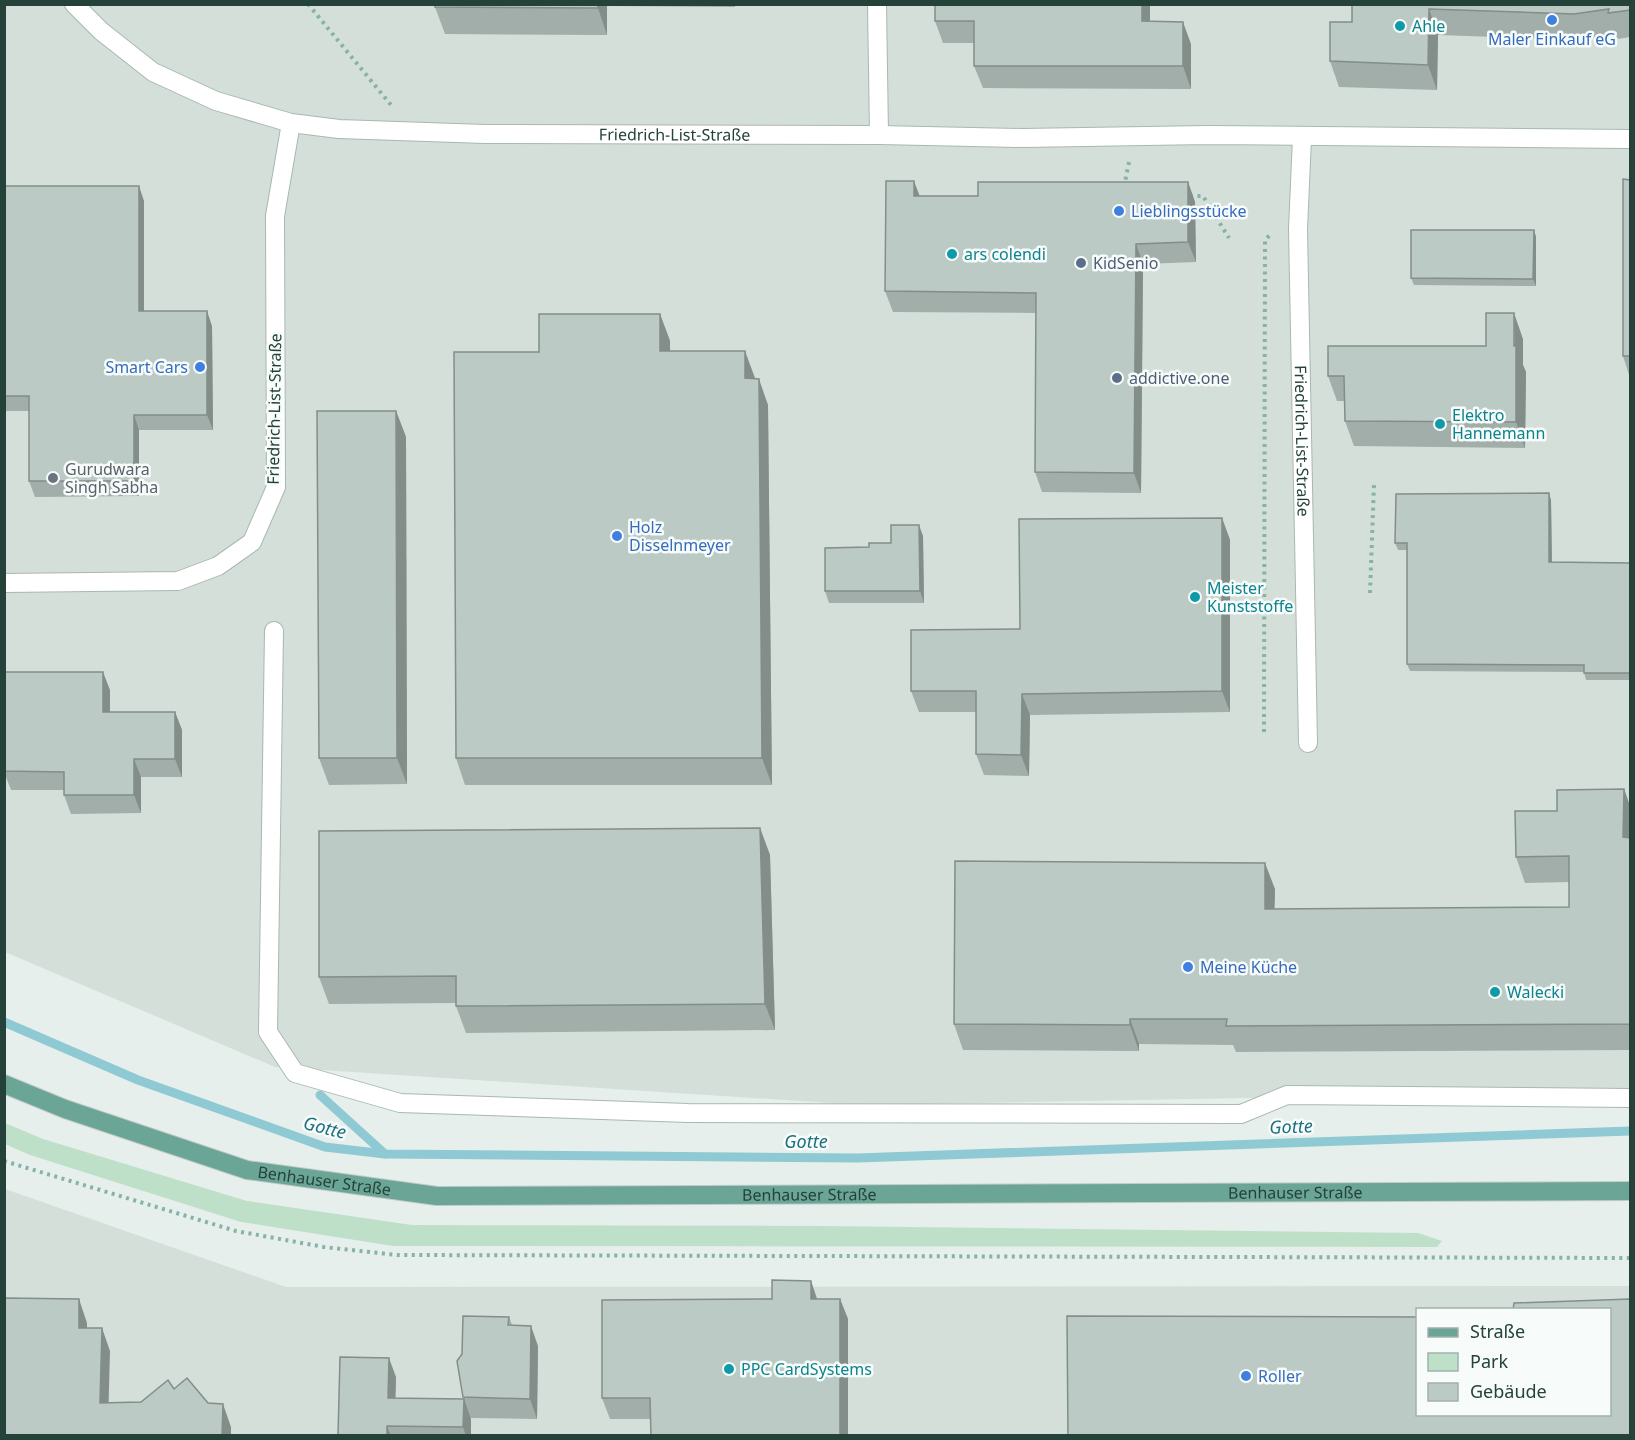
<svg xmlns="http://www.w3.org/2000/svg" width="1635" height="1440" font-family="'Noto Sans',sans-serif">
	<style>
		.built { fill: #d4dfda; fill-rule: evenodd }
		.green { fill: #bfe0c8 }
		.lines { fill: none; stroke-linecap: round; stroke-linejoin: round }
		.stream { stroke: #8ec9d4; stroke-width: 9 }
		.minor-casing { stroke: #a8b8b2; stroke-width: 20 }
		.major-casing { stroke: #c2cac8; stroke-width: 20 }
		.path { stroke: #86b3a5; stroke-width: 4; stroke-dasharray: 3 4.5; stroke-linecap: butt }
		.minor { stroke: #fff; stroke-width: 18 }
		.major { stroke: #6aa596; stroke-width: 18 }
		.wall { fill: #a1aea9 }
		.shaded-wall { fill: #838d89 }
		.building { fill: #bbcac4; stroke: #838d89; stroke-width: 1.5 }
		.shop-dot { fill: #3f7fe0; stroke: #f7fbf9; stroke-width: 2 }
		.culture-dot { fill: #0f9aa8; stroke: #f7fbf9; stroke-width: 2 }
		.service-dot { fill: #5c6f8a; stroke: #f7fbf9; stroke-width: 2 }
		.worship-dot { fill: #6b7280; stroke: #f7fbf9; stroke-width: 2 }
		.labels { text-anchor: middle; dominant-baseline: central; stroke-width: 5; stroke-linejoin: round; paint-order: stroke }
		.culture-label { font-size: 16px; fill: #0d838f; stroke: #f7fbf9; text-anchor: start }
		.shop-label { font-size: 16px; fill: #366cbe; stroke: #f7fbf9; text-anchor: start }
		.street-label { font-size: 16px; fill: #24423a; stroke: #f7fbf9 }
		.service-label { font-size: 16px; fill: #4e5e75; stroke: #f7fbf9; text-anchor: start }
		.worship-label { font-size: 16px; fill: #5b616d; stroke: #f7fbf9; text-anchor: start }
		.water-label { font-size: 18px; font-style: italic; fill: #1c6f80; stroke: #f7fbf9 }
	</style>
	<rect width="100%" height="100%" fill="#e6efeb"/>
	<!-- built -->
	<g class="built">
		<path d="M4 5H1630V1091L862 1105 275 1067 5 952Z"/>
		<path d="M5 1189 286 1287 1630 1286V1435L5 1436ZM1418 1310H1610V1414H1418Z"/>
	</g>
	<!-- green -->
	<path class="green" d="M5 1123 43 1139 247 1201 412 1225 822 1226 1418 1233 1442 1241 1437 1247 393 1246 241 1222 30 1155 5 1144Z"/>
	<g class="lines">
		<!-- stream -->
		<g class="stream">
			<path d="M4 1022 138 1080 325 1147 385 1154 857 1158 1630 1131"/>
			<path d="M320 1095 385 1154"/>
		</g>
		<!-- minor casing -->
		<g class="minor-casing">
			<g id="minor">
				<path id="s1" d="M74 4 101 31 153 72 216 101 291 123 339 129 485 134 879 135 1023 138 1207 135 1630 139"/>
				<path d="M877 4 879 135"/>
				<path id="s2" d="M1302 138 1298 229 1308 743"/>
				<path d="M4 583 178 581 218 566 252 542 276 487 275 216 291 123"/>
				<path d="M274 631 268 1032 295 1073 400 1103 688 1113 1241 1114 1287 1095 1630 1098"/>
			</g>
		</g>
		<!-- major casing -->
		<g class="major-casing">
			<g id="major">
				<path id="s3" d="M4 1084 65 1109 247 1170 437 1196 1630 1191"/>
			</g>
		</g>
		<!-- path -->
		<g class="path">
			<path d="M308 4 391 105"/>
			<path d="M1124 187 1129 162"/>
			<path d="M1190 196H1203L1229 238"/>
			<path d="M1370 593 1374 484"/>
			<path d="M1264 732 1265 240 1272 233"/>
			<path d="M4 1161 236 1231 324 1247 397 1255 1630 1258"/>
		</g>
		<!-- minor -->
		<use href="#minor" class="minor"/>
		<!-- major -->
		<use href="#major" class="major"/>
	</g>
	<!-- wall -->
	<g class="wall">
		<path d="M435 4H735V7L607 6V35L445 34 435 7Z"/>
		<path d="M935 4H1150V22L1191 44V89L983 88 974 66V43H943L935 21Z"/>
		<path d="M1352 4H1630V37L1618 39 1616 35 1583 40 1438 35 1437 90 1339 87 1330 61 1352 22Z"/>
		<path d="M1630 180V378L1623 356Z"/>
		<path d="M1188 182 1195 202 1196 262 1143 264 1141 493 1042 492 1035 472 1036 313 893 312 885 291 920 196H978Z"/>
		<path d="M4 186 144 201V311L212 326 213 430H139V496L35 497 29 481V411H4Z"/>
		<path d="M1534 230 1536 237V286L1414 285 1411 278Z"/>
		<path d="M660 314 670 341V351L755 378 768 405 772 785H465L456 758 539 352Z"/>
		<path d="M1523 339V365L1526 372 1525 448 1354 446 1345 421V401H1337L1328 376Z"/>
		<path d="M396 411 406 437 407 784 329 785 319 758Z"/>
		<path d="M1551 500 1552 562 1630 563V680H1586L1584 672 1410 671 1407 664V550H1398L1395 543Z"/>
		<path d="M1222 518 1230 540V712L1030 715 1029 776 984 775 976 754V712H919L911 691 1020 629Z"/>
		<path d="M923 536 924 603H829L825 591 869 547Z"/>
		<path d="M4 672 110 690V712H175L182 730V777H141V813L71 814 64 795V790H11L4 772Z"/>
		<path d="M1624 789 1630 806V1050L1236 1052 1233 1045 1139 1044V1051L963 1050 954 1024 1275 889 1274 909 1569 907V882L1525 883 1516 857 1557 811Z"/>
		<path d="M760 828 770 855 775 1030 466 1033 456 1006V1003L329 1004 319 977Z"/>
		<path d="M811 1281 817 1299H840L848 1319 650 1419H610L602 1398 772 1299Z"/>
		<path d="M509 1317 512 1325 538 1346 537 1419 471 1418V1436H338L396 1377 395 1398 464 1399 463 1397Z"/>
	</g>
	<!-- shaded-wall -->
	<g class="shaded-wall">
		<path d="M598 4H607V35L598 8Z"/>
		<path d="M1142 4H1150V44L1142 21Z"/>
		<path d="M1429 9 1438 35 1437 90 1428 65Z"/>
		<path d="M1183 22 1191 44V89L1183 66Z"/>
		<path d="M914 181 922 202 914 196Z"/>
		<path d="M1188 182 1195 202 1196 262 1188 242Z"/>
		<path d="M139 186 144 201V326L139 311Z"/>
		<path d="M1534 230 1536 237V286L1533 279Z"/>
		<path d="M1136 244 1143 264 1141 493 1134 473Z"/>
		<path d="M207 311 212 326 213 430 207 415Z"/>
		<path d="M1514 313 1523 339V365L1526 372 1525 448 1516 422Z"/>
		<path d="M660 314 670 341V378L660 351Z"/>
		<path d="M745 351 755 378H745Z"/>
		<path d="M759 379 768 405 772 785 762 758Z"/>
		<path d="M396 411 406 437 407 784 397 758Z"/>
		<path d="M134 415 139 430V496L134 481Z"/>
		<path d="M1549 493 1551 500 1552 570 1549 562Z"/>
		<path d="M1222 518 1230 540V712L1222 691Z"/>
		<path d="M919 525 923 536 924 603 920 591Z"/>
		<path d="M103 672 110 690V731L103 712Z"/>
		<path d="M1022 694 1030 715 1029 776 1021 755Z"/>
		<path d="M175 712 182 730V777L175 759Z"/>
		<path d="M134 759 141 777V813L134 795Z"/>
		<path d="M1624 789 1630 806V858L1623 837Z"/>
		<path d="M760 828 770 855 775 1030 765 1004Z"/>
		<path d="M1265 863 1275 889 1274 935 1265 909Z"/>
		<path d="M1130 1019 1139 1044V1051L1130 1025Z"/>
		<path d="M811 1281 818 1302 811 1299Z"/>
		<path d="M79 1299 87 1323V1351L79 1328Z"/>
		<path d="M840 1299 848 1319V1436H840Z"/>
		<path d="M531 1326 538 1346 537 1419 530 1399Z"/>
		<path d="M102 1328 110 1351 108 1426 100 1403Z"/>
		<path d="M389 1358 396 1377 395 1418 388 1398Z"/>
		<path d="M464 1399 471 1419V1436H466L463 1427Z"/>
		<path d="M223 1404 231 1427V1436H222Z"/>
		<path d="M387 1426 391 1436H387Z"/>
	</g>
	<!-- building -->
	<g class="building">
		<path d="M435 4H598V8L435 7Z"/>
		<path d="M935 4H1142V21L1183 22V66H974V21H935Z"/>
		<path d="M1352 4H1630V10L1608 13 1609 9 1574 14 1429 9 1428 65 1330 61V22H1352Z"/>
		<path d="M1623 179 1630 180V356H1623Z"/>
		<path d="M886 181H914V196H978V182H1188V242L1136 244 1134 473 1035 472 1036 293 885 291Z"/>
		<path d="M4 186H139V311H207V415H134V481H29V396H4Z"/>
		<path d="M1411 230H1534L1533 279 1411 278Z"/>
		<path d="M1486 313H1514V346H1516V422L1345 421 1344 376H1328V346H1486Z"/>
		<path d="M539 314H660V351H745V378L759 379 762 758H456L454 352H539Z"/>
		<path d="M317 411H396L397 758H319Z"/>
		<path d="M1549 493V562L1630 563V673H1584V665L1407 664V543H1395L1396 494Z"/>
		<path d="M1222 518V691L1022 694 1021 755 976 754V691H911V630L1020 629 1019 519Z"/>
		<path d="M891 525H919L920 591H825V548L869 547V543H891Z"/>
		<path d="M4 672H103V712H175V759H134V795H64V772L4 771Z"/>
		<path d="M1624 789 1623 837 1630 838V1024L1226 1026 1227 1019H1130V1025L954 1024 955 861 1265 863V909L1569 907V856L1516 857 1515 811H1557V790Z"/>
		<path d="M760 828 765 1004 456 1006V976L319 977V831Z"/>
		<path d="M772 1280 811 1281V1299H840V1436H651L650 1398H602V1300L772 1299Z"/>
		<path d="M4 1298 79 1299V1328H102L100 1403 141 1402 168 1380 174 1389 187 1378 208 1403 223 1404 222 1436H4Z"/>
		<path d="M1630 1299V1436H1068L1067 1316 1418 1317V1414H1610V1310H1513L1514 1303Z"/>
		<path d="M463 1316 509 1317 508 1325 531 1326 530 1399 463 1397 457 1361 462 1354Z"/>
		<path d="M340 1357 389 1358 388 1398 464 1399 463 1427 387 1426V1436H338Z"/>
	</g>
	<!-- markers -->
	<g class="shop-dot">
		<circle cx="1552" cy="20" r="6"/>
		<circle cx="1119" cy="211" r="6"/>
		<circle cx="200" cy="367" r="6"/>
		<circle cx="617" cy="536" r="6"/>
		<circle cx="1188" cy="967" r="6"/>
		<circle cx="1246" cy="1376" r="6"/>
	</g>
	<g class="culture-dot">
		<circle cx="1400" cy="26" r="6"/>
		<circle cx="952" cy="254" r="6"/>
		<circle cx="1440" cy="424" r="6"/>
		<circle cx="1195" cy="597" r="6"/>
		<circle cx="1495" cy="992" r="6"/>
		<circle cx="729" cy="1369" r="6"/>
	</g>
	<g class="service-dot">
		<circle cx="1081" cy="263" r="6"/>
		<circle cx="1117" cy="378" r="6"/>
	</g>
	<circle class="worship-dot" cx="53" cy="478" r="6"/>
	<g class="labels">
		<!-- culture labels -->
		<g class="culture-label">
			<text x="1412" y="26">Ahle</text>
			<text x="964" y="254">ars colendi</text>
			<text x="1452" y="415">Elektro<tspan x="1452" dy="18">Hannemann</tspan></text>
			<text x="1207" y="588">Meister<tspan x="1207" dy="18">Kunststoffe</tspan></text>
			<text x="1507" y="992">Walecki</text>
			<text x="741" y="1369">PPC CardSystems</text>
		</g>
		<!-- shop labels -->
		<g class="shop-label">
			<text x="1552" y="39" text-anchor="middle">Maler Einkauf eG</text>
			<text x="1131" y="211">Lieblingsstücke</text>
			<text x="188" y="367" text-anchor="end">Smart Cars</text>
			<text x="629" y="527">Holz<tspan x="629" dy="18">Disselnmeyer</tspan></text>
			<text x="1200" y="967">Meine Küche</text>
			<text x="1258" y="1376">Roller</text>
		</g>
		<!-- street labels -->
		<g class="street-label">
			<text stroke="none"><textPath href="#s1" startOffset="636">Friedrich-List-Straße</textPath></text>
			<text transform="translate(274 409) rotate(-89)">Friedrich-List-Straße</text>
			<text stroke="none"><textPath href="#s2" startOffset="303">Friedrich-List-Straße</textPath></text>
			<text stroke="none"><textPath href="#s3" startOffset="336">Benhauser Straße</textPath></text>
			<text stroke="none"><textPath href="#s3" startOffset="1308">Benhauser Straße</textPath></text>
			<text stroke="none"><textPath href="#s3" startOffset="822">Benhauser Straße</textPath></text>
		</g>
		<!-- service labels -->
		<g class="service-label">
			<text x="1093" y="263">KidSenio</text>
			<text x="1129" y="378">addictive.one</text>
		</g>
		<!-- worship labels -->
		<g class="worship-label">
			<text x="65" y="469">Gurudwara<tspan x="65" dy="18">Singh Sabha</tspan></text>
		</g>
		<!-- water labels -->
		<g class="water-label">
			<text transform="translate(1291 1126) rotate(-2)">Gotte</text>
			<text transform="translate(325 1127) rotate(14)">Gotte</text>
			<text x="806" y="1141">Gotte</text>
		</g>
	</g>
	<!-- border -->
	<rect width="1635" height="1440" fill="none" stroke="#24423a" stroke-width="12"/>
	<!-- legend -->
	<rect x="1416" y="1308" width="195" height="108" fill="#f7fbf9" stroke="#a3b1ad" stroke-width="1.5"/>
	<rect x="1428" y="1328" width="30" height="9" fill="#6aa596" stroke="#a3b1ad" stroke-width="1.5"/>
	<text x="1470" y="1338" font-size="18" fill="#24423a">Straße</text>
	<rect x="1428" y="1353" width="30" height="18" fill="#bfe0c8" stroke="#a3b1ad" stroke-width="1.5"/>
	<text x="1470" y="1368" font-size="18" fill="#24423a">Park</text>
	<rect x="1428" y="1383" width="30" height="18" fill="#bbcac4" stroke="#a3b1ad" stroke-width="1.5"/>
	<text x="1470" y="1398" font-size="18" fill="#24423a">Gebäude</text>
</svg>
